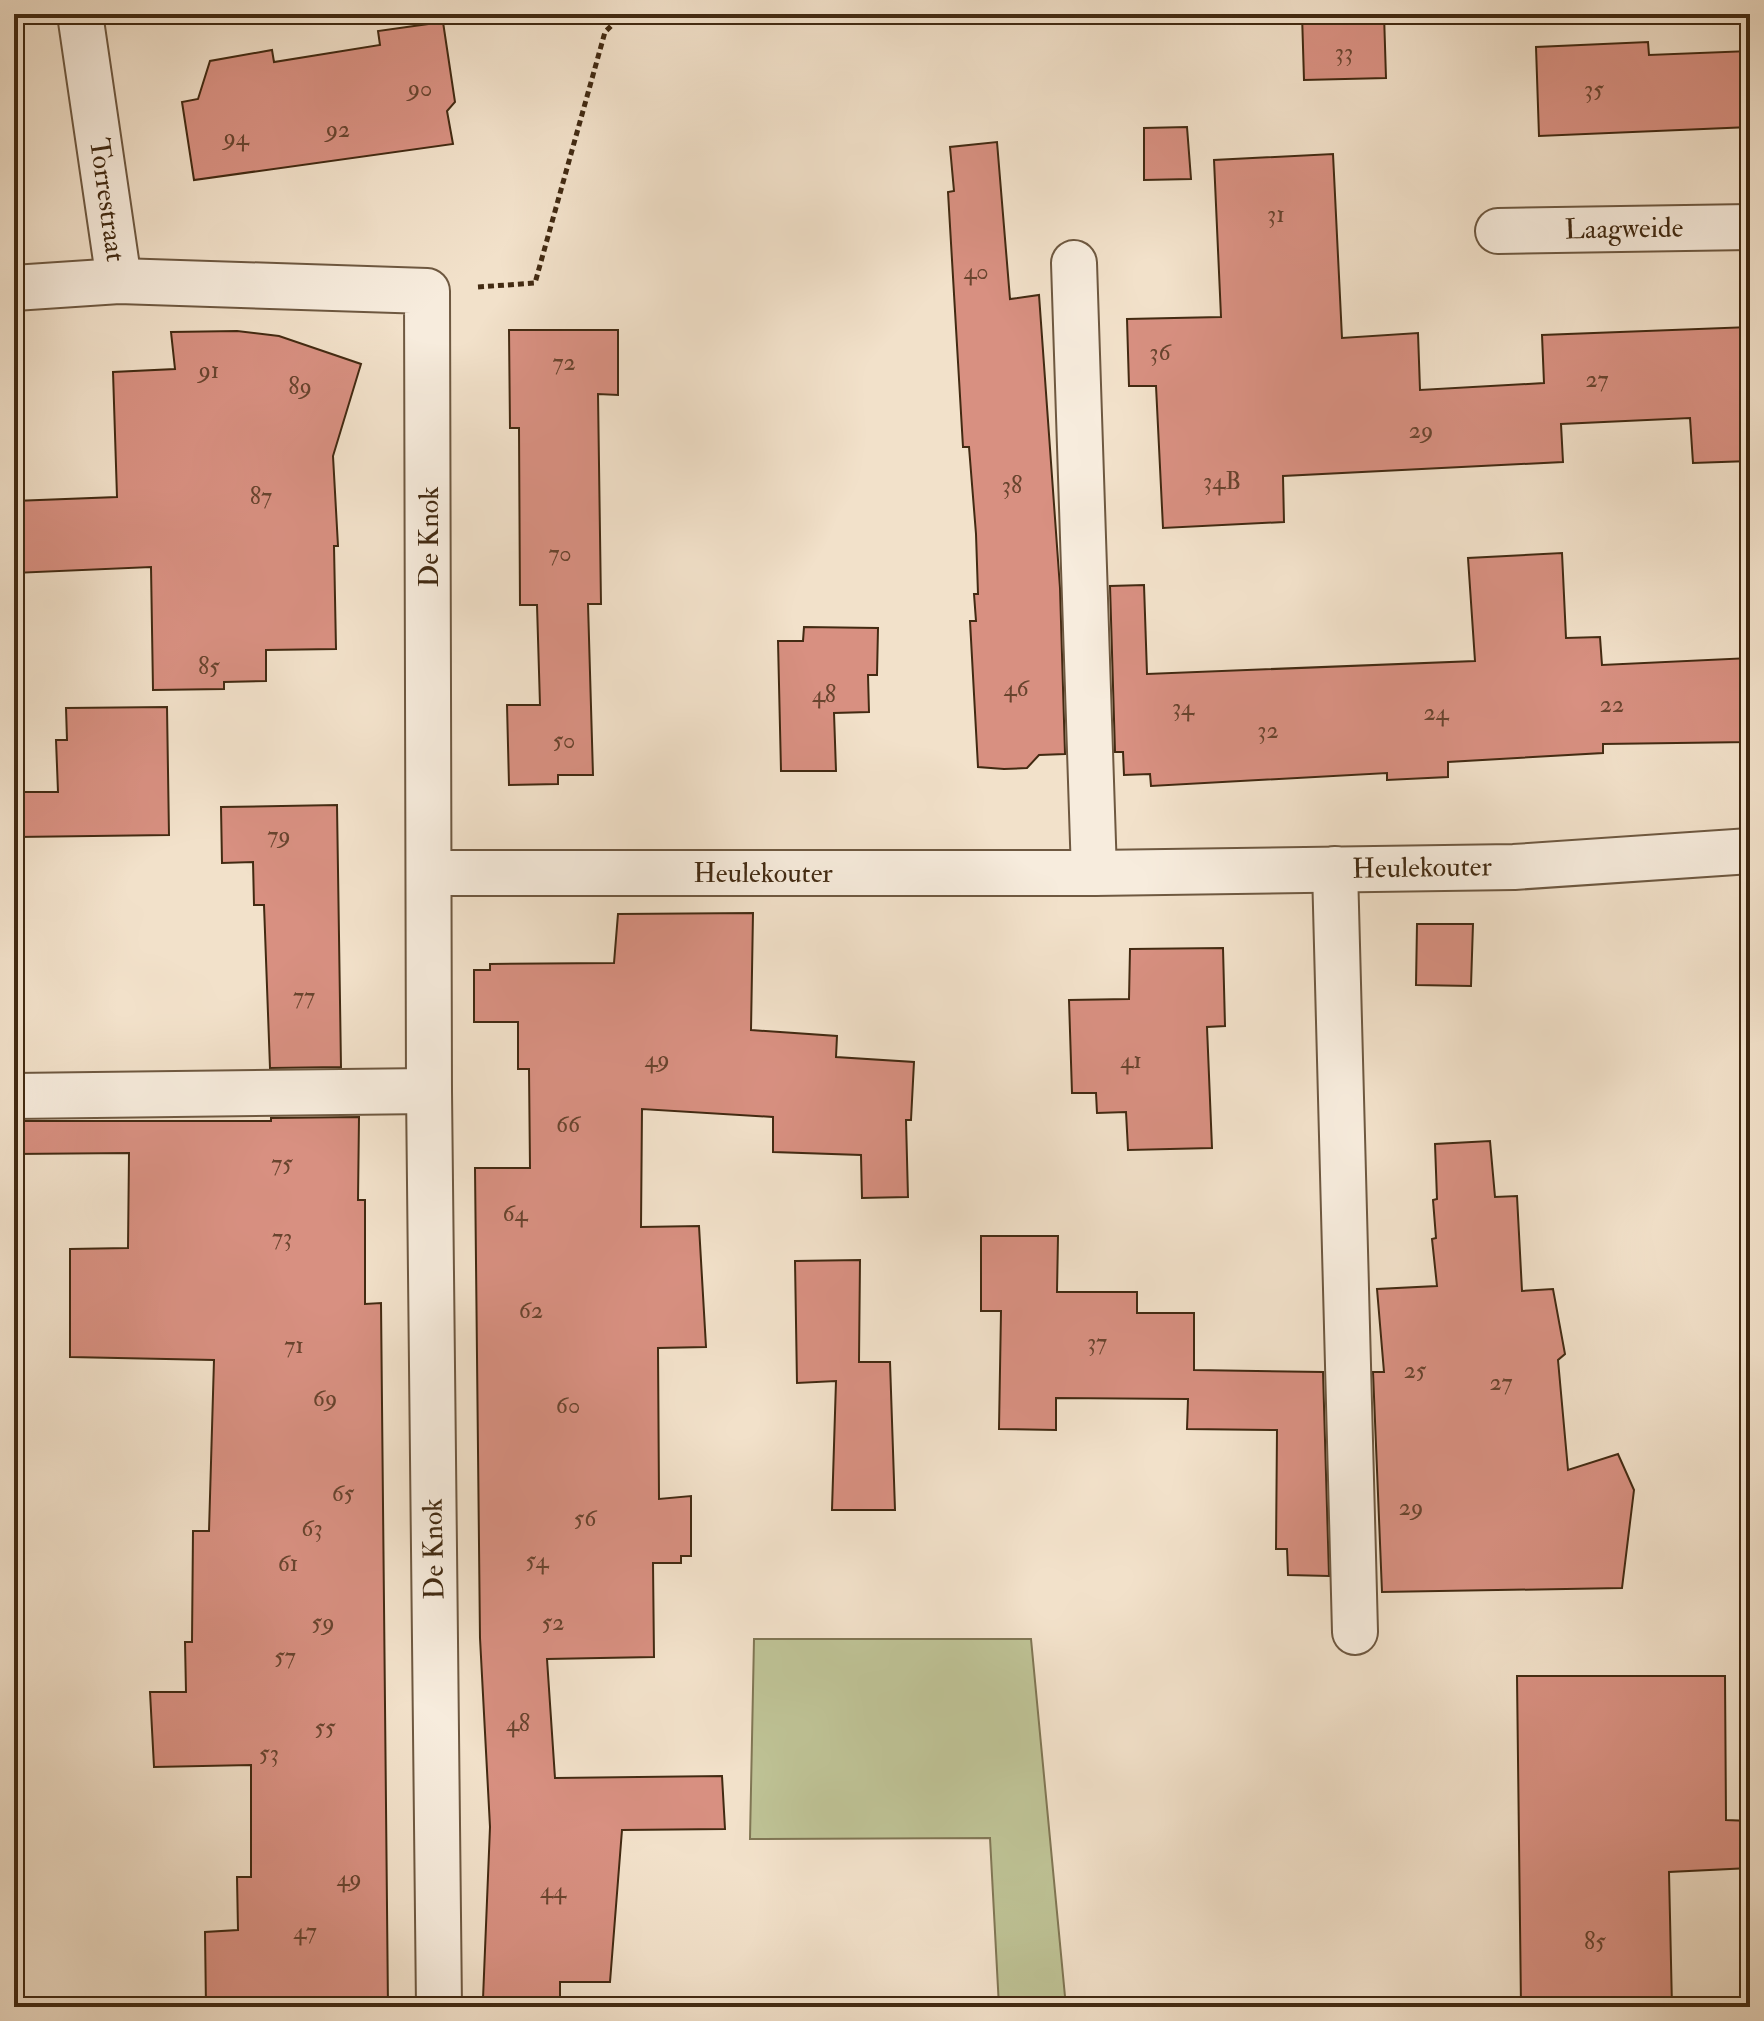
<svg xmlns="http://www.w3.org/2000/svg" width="1764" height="2021" font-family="'IM FELL Double Pica',serif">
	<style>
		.green { fill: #bec295; stroke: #807654; stroke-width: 2 }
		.building { fill: #d89081; stroke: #422a12; stroke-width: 2 }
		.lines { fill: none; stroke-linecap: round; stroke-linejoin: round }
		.minor-casing { stroke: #6e5840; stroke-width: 48 }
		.path { stroke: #422a12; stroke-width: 5; stroke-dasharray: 6 4; stroke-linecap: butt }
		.minor { stroke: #f7ecdd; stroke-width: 44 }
		.labels { text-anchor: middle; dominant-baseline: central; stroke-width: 6; stroke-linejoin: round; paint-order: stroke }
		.number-label { font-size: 24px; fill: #68442e }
		.street-label { font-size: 28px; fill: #422a12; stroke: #f7ecdd }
	</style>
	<rect width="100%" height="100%" fill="#f2e1ca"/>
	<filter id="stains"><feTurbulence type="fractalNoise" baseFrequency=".0025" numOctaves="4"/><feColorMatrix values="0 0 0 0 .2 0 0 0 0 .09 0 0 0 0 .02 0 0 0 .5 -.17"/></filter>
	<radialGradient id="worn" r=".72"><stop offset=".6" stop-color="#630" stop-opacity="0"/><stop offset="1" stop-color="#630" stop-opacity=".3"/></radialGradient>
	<!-- green -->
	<path class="green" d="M754 1639H1031L1066 2007H999L990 1838 750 1839Z"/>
	<!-- building -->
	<g class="building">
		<path d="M1302 14H1384L1386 78 1304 80Z"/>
		<path d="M443 22 455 102 447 111 453 144 194 180 182 102 198 99 210 61 272 50 274 62 380 45 378 31Z"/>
		<path d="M1648 42 1649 55 1750 51V127L1539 136 1536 47Z"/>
		<path d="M1187 127 1191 179 1144 180V128Z"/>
		<path d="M997 142 1010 299 1039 295 1060 588 1065 754 1039 755 1027 768 1004 769 978 767 970 621H976L974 594H978L976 534 969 447H963L948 192 954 191 950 147Z"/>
		<path d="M1333 154 1342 338 1418 333 1420 390 1544 383 1542 335 1750 327V461L1693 463 1690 418 1561 424 1563 462 1283 476 1284 522 1163 528 1156 386H1129L1127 319 1221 317 1214 160Z"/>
		<path d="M509 330H618V395L598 394 601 604H588L593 775H558V784L509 785 507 705H540L537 605H520L519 428H510Z"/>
		<path d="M237 331 279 336 361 364 333 456 338 546H334L336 649 266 650V681L224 682V689L153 690 151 567 14 573V501L117 497 113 372 175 369 171 332Z"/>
		<path d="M1562 553 1566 638 1600 637 1602 665 1750 658V742L1603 744V753L1448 762V777L1387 780V773L1151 786 1150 774 1124 775 1123 752H1115L1110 586 1144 585 1147 674 1475 661 1468 558Z"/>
		<path d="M804 627 878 628 877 675H868L869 712 834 713 836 771H781L778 641H803Z"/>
		<path d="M167 707 169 835 17 837 16 792H58L56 740H67L66 708Z"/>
		<path d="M337 805 341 1067 270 1068 264 905H254L253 862 222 863 221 807Z"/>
		<path d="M753 913 751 1030 837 1036 836 1057 914 1062 911 1120H906L908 1197 862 1198 861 1155 773 1152V1117L642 1109 641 1227 699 1226 706 1347 658 1348 659 1499 691 1496V1556H681V1563H653L654 1657 547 1659 555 1778 722 1776 725 1829 622 1830 610 1982H560V2000L483 1999 490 1827 480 1638 475 1168H530L529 1069H518V1022H474V970H490V964L614 963 618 914Z"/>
		<path d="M1417 924H1473L1471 986 1416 985Z"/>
		<path d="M1223 948 1225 1026 1207 1027 1212 1148 1128 1150 1126 1112 1097 1113 1096 1093H1072L1069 1000 1129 999 1130 949Z"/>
		<path d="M359 1117 358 1200H365V1304L381 1303 388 2007H206L205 1932 238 1930 237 1877H251V1765L154 1767 150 1692H186L185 1642H192L193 1531H209L214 1360 70 1357V1249L128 1248 129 1153 14 1154V1121H271V1118Z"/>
		<path d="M1490 1141 1495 1197 1517 1196 1522 1291 1553 1289 1565 1354 1558 1360 1568 1470 1618 1454 1634 1490 1622 1588 1382 1592 1373 1372H1384L1377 1289 1437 1286 1432 1239 1436 1238 1433 1200 1437 1199 1435 1144Z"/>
		<path d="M981 1236H1058L1057 1292H1137V1313H1194V1370L1323 1372 1329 1576 1288 1575 1287 1549H1276L1277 1430 1187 1429 1188 1399 1056 1398V1430L999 1429 1001 1311H981Z"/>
		<path d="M860 1260 859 1362H890L895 1510H832L836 1381 797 1383 795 1261Z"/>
		<path d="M1517 1676H1725L1726 1820 1750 1821V1868L1669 1872 1672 2007H1521Z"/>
	</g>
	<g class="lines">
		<!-- minor casing -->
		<g class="minor-casing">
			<g id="minor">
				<path d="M80 14 119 281"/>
				<path d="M1498 231 1750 227"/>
				<path d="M1074 263 1094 873"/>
				<path d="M14 288 119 281 427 291 429 1091 439 2007"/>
				<path d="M1335 869 1355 1632"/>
				<path d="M431 873H1094L1514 867 1750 851"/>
				<path d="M14 1096 429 1091"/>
			</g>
		</g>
		<!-- path -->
		<path class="path" d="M478 287 535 283 605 32 623 14"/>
		<!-- minor -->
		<use href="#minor" class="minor"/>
	</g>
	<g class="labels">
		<!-- number labels -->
		<g class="number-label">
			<text x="1344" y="52">33</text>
			<text x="420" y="88">90</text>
			<text x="1594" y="89">35</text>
			<text x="338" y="129">92</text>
			<text x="236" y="137">94</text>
			<text x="1276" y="214">31</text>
			<text x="976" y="271">40</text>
			<text x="1160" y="352">36</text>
			<text x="564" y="362">72</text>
			<text x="209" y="370">91</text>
			<text x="1597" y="379">27</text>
			<text x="300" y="386">89</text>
			<text x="1421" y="430">29</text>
			<text x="1222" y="481">34B</text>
			<text x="1012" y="485">38</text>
			<text x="261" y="496">87</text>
			<text x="560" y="553">70</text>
			<text x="209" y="666">85</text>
			<text x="1016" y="688">46</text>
			<text x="824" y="694">48</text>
			<text x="1612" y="704">22</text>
			<text x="1183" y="707">34</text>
			<text x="1436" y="712">24</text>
			<text x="1268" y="730">32</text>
			<text x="564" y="740">50</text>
			<text x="279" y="835">79</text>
			<text x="304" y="996">77</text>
			<text x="657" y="1059">49</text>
			<text x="1131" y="1060">41</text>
			<text x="568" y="1124">66</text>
			<text x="282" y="1163">75</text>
			<text x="515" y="1213">64</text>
			<text x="282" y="1237">73</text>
			<text x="531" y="1310">62</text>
			<text x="1097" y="1342">37</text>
			<text x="294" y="1345">71</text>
			<text x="1415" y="1370">25</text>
			<text x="1501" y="1382">27</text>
			<text x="325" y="1398">69</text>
			<text x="568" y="1405">60</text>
			<text x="343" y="1493">65</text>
			<text x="1411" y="1507">29</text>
			<text x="585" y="1518">56</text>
			<text x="312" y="1528">63</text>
			<text x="537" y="1560">54</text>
			<text x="288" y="1563">61</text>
			<text x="323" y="1622">59</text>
			<text x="553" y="1622">52</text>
			<text x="285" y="1656">57</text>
			<text x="518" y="1723">48</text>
			<text x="325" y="1727">55</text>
			<text x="269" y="1753">53</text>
			<text x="349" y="1878">49</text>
			<text x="553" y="1890">44</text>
			<text x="305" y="1931">47</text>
			<text x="1595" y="1941">85</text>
		</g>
		<!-- street labels -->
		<g class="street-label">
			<text transform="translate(107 200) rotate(82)">Torrestraat</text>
			<text transform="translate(1624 229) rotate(-1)">Laagweide</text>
			<text transform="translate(429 537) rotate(-90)">De Knok</text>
			<text transform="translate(1422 868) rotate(-1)">Heulekouter</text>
			<text x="763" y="873">Heulekouter</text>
			<text transform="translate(434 1549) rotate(-91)">De Knok</text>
		</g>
	</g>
	<!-- margin -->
	<rect width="1764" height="2021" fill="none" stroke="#f2e1ca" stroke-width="48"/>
	<rect x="16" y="16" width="1732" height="1989" fill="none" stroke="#422a12" stroke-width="4"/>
	<rect x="24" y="24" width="1716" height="1973" fill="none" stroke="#422a12" stroke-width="2"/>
	<rect width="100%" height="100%" filter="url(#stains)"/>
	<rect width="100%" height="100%" fill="url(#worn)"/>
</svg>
